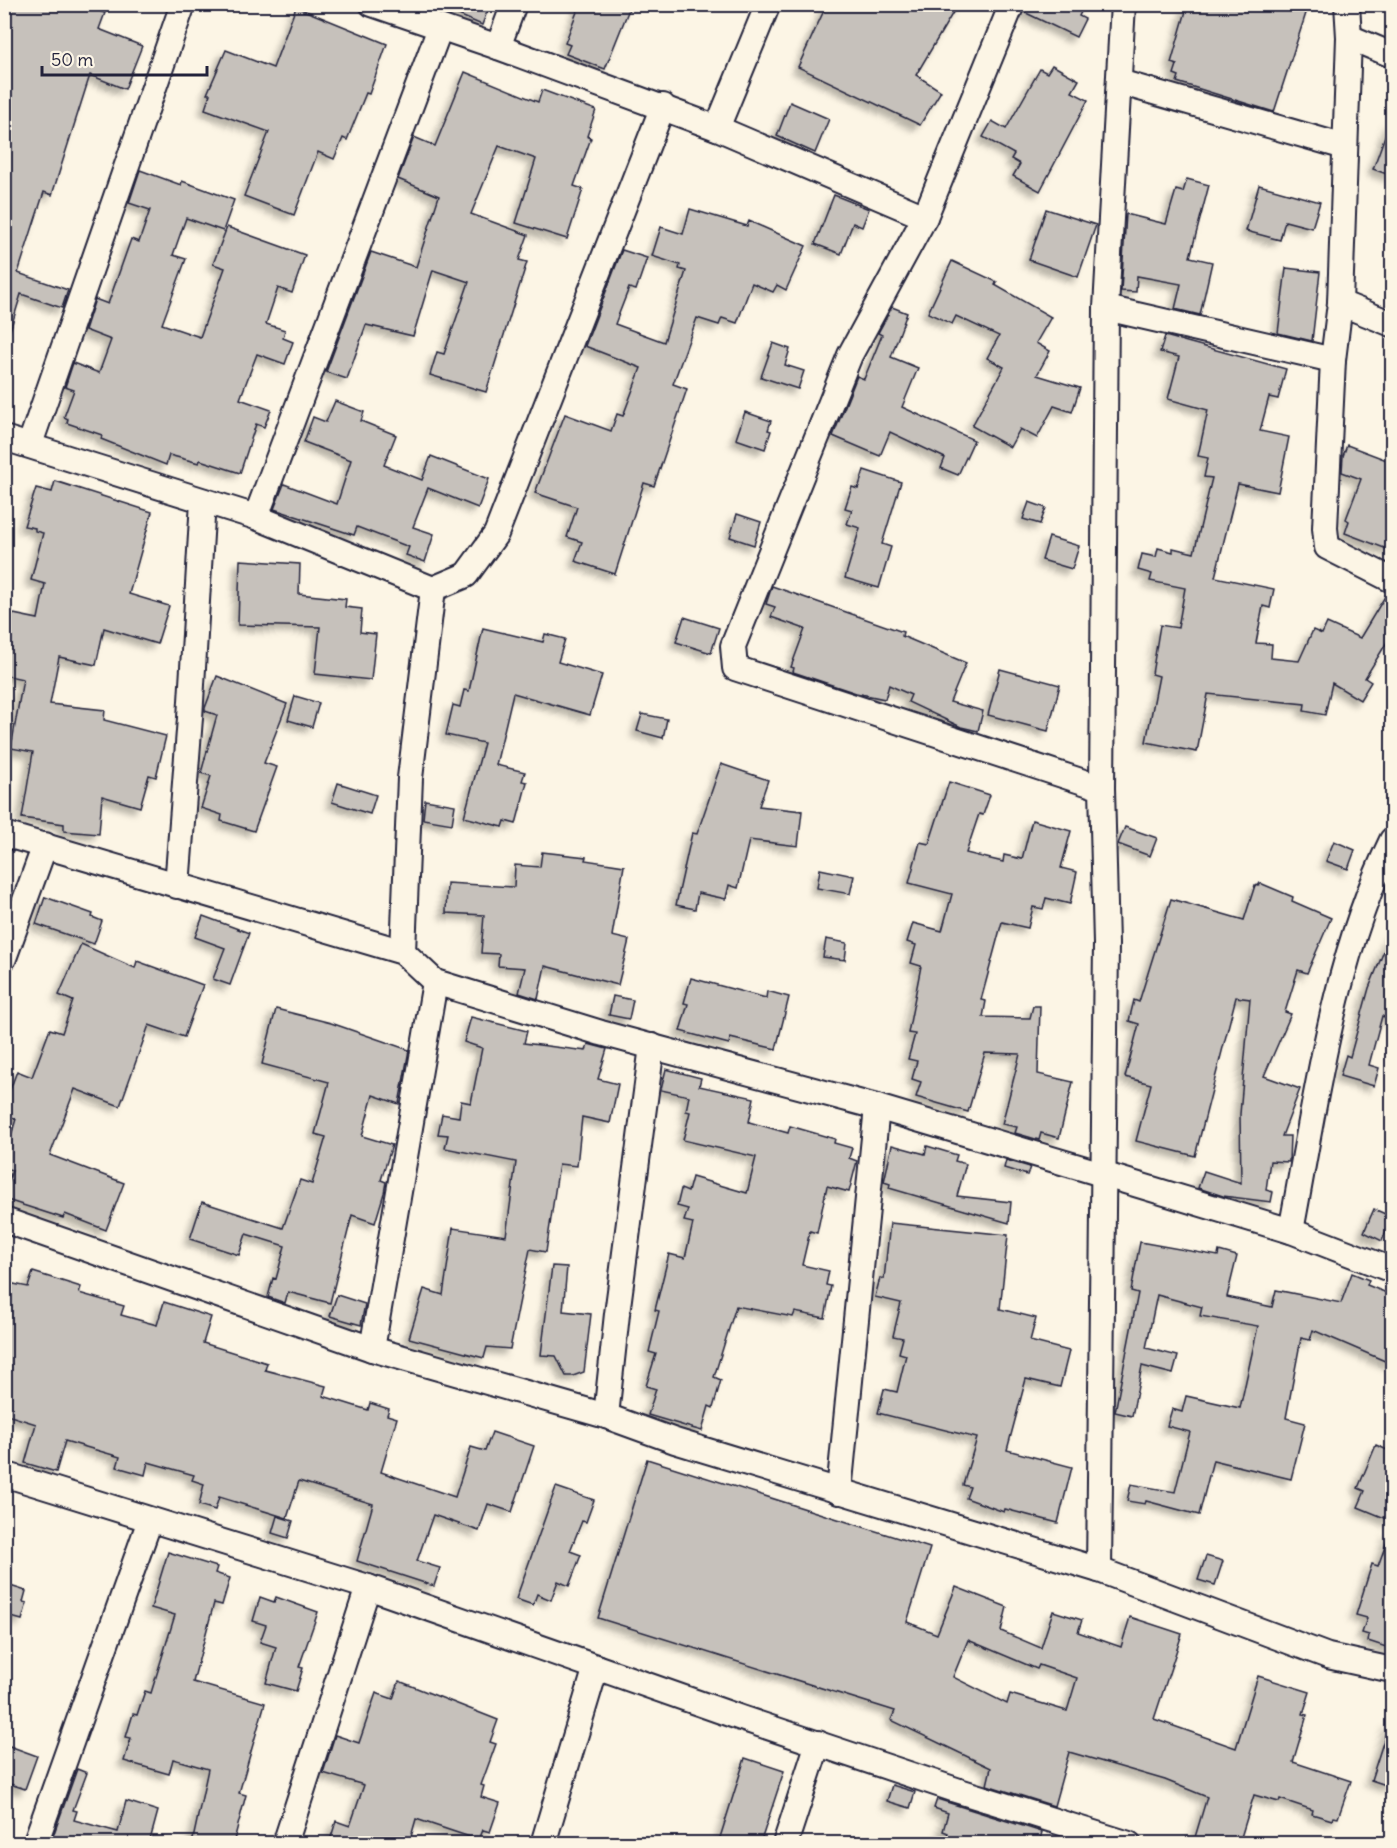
<svg xmlns="http://www.w3.org/2000/svg" width="1397" height="1848" font-family="Delius,sans-serif">
	<style>
		.building { fill: #c6c1bb; stroke: #22223b; stroke-width: 1.5; fill-rule: evenodd; filter: url(#shadow) }
		.lines { fill: none; stroke-linecap: round; stroke-linejoin: round }
		.street-casing { stroke: #22223b; stroke-width: 28 }
		.street { stroke: #fcf5e5; stroke-width: 24 }
	</style>
	<defs>
		<filter id="shadow"><feDropShadow dx="-5.5" dy="5.5" stdDeviation="3" flood-color="#0004"/></filter>
	</defs>
	<rect width="100%" height="100%" fill="#fcf5e5"/>
	<filter id="ink" filterUnits="userSpaceOnUse"><feTurbulence type="fractalNoise" baseFrequency=".0167" numOctaves="2"/><feDisplacementMap in="SourceGraphic" scale="12" xChannelSelector="R" yChannelSelector="G"/><feConvolveMatrix kernelMatrix="1 2 1 2 8 2 1 2 1" color-interpolation-filters="sRGB"/></filter>
	<g filter="url(#ink)">
		<!-- building -->
		<g class="building">
			<path d="M4 4H78L105 13 99 29 142 46 125 89 90 75 52 195 44 192 18 273 68 290 62 308 21 294 9 334H4Z"/>
			<path d="M433 4H490L482 25Z"/>
			<path d="M580 4H631L605 69 566 54 570 45 565 43Z"/>
			<path d="M827 4H958L916 75 941 91 920 125 798 67Z"/>
			<path d="M1026 4H1085L1079 16 1085 19 1076 37 1024 12Z"/>
			<path d="M1188 4H1309L1274 112 1177 82 1179 76 1174 74 1177 65 1171 63Z"/>
			<path d="M296 7 387 44 369 94 366 93 347 140 343 138 334 159 318 152 294 215 244 196 269 132 205 109 210 94H207L226 50 273 68Z"/>
			<path d="M1052 65 1079 80 1072 92 1088 100 1040 191 1013 176 1020 164 1011 159 1014 154 983 137 992 121 1006 129 1040 69 1047 73Z"/>
			<path d="M465 72 538 102 542 90 596 110 587 136 591 138 574 186 583 189 567 239 516 223 536 159 499 146 471 214 528 235 519 260 527 262 486 392 430 375 437 352 444 354 469 282 433 270 413 336 366 325 347 379 326 372 371 252 416 267 439 196 398 179 414 137 435 146Z"/>
			<path d="M790 102 829 119 815 153 777 136Z"/>
			<path d="M1390 122 1392 123V176L1373 169Z"/>
			<path d="M140 170 181 185 182 181 234 200 223 231 186 218 173 255 186 259 162 324 200 337 225 268 213 264 227 227 305 255 292 293 278 288 266 324 285 330 283 338 293 342 285 364 257 354 240 399 271 410 264 427 256 424 240 473 200 460 199 463 169 455 166 465 101 439 102 435 67 423 68 419 64 417 74 390 65 387 73 363 99 373 111 340 85 330 95 299 108 304 131 239 139 242 150 210 129 203Z"/>
			<path d="M1187 179 1209 185 1190 257 1212 262 1200 315 1175 309 1181 284 1137 276 1136 292 1121 291 1126 214 1166 224 1176 190 1183 192Z"/>
			<path d="M1259 185 1320 202 1312 228 1285 221 1280 240 1246 231Z"/>
			<path d="M834 195 869 209 862 227 853 223 841 254 815 244Z"/>
			<path d="M690 209 747 226 749 221 806 246 786 290 777 285 773 292 752 283 737 323 722 318 719 325 697 318 673 384 687 389 654 486 644 483 615 574 575 561 582 542 567 537 577 507 535 493 565 414 611 431 617 414 623 416 641 368 585 346 622 250 647 258 636 290 629 288 615 324 664 342 686 271 679 269 680 265 652 256 661 227 683 234Z"/>
			<path d="M1046 209 1096 225 1078 277 1029 260Z"/>
			<path d="M952 261 997 282 995 285 1051 317 1036 343 1050 351 1037 375 1080 388 1072 412 1054 406 1037 438 1020 429 1010 447 972 426 1004 367 987 358 999 336 956 316 952 324 928 313Z"/>
			<path d="M1286 268 1320 272 1312 341 1278 333Z"/>
			<path d="M892 307 907 313 891 357 918 368 902 407 974 440 958 475 941 468 945 458 890 432 880 456 833 436 857 376 864 379 882 335 878 333Z"/>
			<path d="M1165 336 1286 369 1278 399 1269 397 1260 431 1289 437 1278 492 1238 484 1215 577 1274 589 1270 608 1263 606 1256 643 1272 644 1271 658 1299 661 1313 630 1322 634 1327 623 1360 638 1387 593 1392 594V634L1365 678 1371 682 1360 700 1332 683 1325 715 1304 711 1305 704 1208 694 1197 752 1146 742 1159 676 1152 674 1160 625 1178 628 1185 588 1150 581 1152 574 1138 570 1142 554 1156 557 1158 548 1173 552V548L1194 553 1212 478 1204 477 1208 458 1198 456 1208 410 1168 399 1179 357 1160 352Z"/>
			<path d="M773 343 790 349 785 365 804 371 798 389 761 377Z"/>
			<path d="M335 401 364 412 361 421 396 435 384 465 422 480 431 456 489 479 478 508 428 488 413 527 434 534 425 562 406 555 409 547 357 527 354 535 274 509 284 484 337 504 351 460 304 442 313 417 326 422Z"/>
			<path d="M745 412 771 421 768 430 771 431 765 449 736 439Z"/>
			<path d="M1347 445 1392 462V551L1345 533 1349 521 1346 519 1361 479 1342 472 1343 456Z"/>
			<path d="M864 470 901 482 882 544 891 547 879 588 845 578 860 528 847 524 852 510 845 508 852 487 858 489Z"/>
			<path d="M55 481 152 512 129 594 169 606 157 644 104 628 96 665 59 657 50 704 105 710 104 720 166 736 156 777 149 775 140 807 102 796 99 834 64 831V824L22 818 33 752 11 748 23 679 4 675V612L38 619 45 584 31 580 43 533 35 531V528L24 526 36 488 52 492Z"/>
			<path d="M1029 502 1046 508 1040 524 1023 519Z"/>
			<path d="M737 514 761 522 754 545 730 537Z"/>
			<path d="M1049 537 1079 546 1072 569 1042 560Z"/>
			<path d="M240 560 300 564 299 594 346 599 345 607 362 609 360 632 376 634 371 680 315 674 320 627 238 625Z"/>
			<path d="M772 586 903 632 902 636 966 663 950 702 983 711 978 731 961 727 908 702 911 695 889 685 885 699 856 693 793 672 794 668 791 667 805 629 771 617 775 607 766 604Z"/>
			<path d="M684 617 719 628 711 653 676 642Z"/>
			<path d="M483 628 543 642 545 634 565 639 558 662 602 675 590 715 513 693 496 765 525 772 522 781 527 782 516 824 505 821 503 827 464 817 484 743 446 735 453 705 460 707 464 690 469 691Z"/>
			<path d="M1000 669 1060 685 1048 731 988 715Z"/>
			<path d="M217 676 287 704 264 763 277 767 254 831 221 821 222 815 201 808 211 776 201 773 217 715 205 711V708Z"/>
			<path d="M295 696 319 703 312 727 288 720Z"/>
			<path d="M642 714 667 719 663 738 637 731Z"/>
			<path d="M721 764 768 780 759 806 802 811 798 846 749 840 738 888 729 885 726 899 698 893 695 909 676 905 692 833 697 834Z"/>
			<path d="M949 782 990 795 983 815 979 814 966 853 1003 862 1004 855 1022 859 1032 820 1071 831 1061 868 1077 872 1070 904 1046 898 1043 909 1033 907 1028 928 1002 922 981 1000 986 1001 983 1017 1030 1018 1033 1006H1040L1038 1074 1073 1082 1059 1138 1041 1133 1039 1140 1015 1133 1017 1127 1002 1124 1020 1054 985 1053 968 1112 916 1097 921 1082 912 1079 917 1061 908 1059 915 1034 908 1033 921 966 911 963 916 945 907 942 913 923 942 931 952 894 909 883 920 842 929 844Z"/>
			<path d="M338 783 376 795 370 814 332 802Z"/>
			<path d="M425 800 455 805 452 824 423 819Z"/>
			<path d="M1125 827 1157 838 1150 856 1118 844Z"/>
			<path d="M1334 841 1355 850 1348 869 1326 861Z"/>
			<path d="M542 852 586 857 585 860 624 866 612 936 629 940 618 985 545 966 538 999 519 993 525 968 498 966 499 954 481 953 484 915 446 913 447 883 514 887 515 865 540 867Z"/>
			<path d="M820 869 854 876 850 894 817 888Z"/>
			<path d="M1260 883 1293 897 1292 901 1331 918 1307 973 1298 970 1285 1012 1291 1014 1264 1076 1300 1089 1282 1136H1290L1289 1162 1270 1161 1266 1190 1273 1192 1271 1202 1223 1196 1198 1188 1204 1171 1241 1183 1240 1114 1250 999 1236 997 1195 1156 1136 1141 1151 1084 1125 1077 1139 1024 1129 1021 1134 1000 1139 1002 1171 899 1244 920 1255 885 1258 886Z"/>
			<path d="M45 897 93 914 92 917 102 921 94 944 36 924Z"/>
			<path d="M203 916 249 933 230 985 213 979 225 948 195 937Z"/>
			<path d="M1392 931V1020L1382 1016 1369 1065 1379 1068 1374 1086 1340 1076 1346 1055 1350 1057 1369 988Z"/>
			<path d="M826 939 847 943 845 960 823 957Z"/>
			<path d="M81 944 135 968 137 961 203 985 184 1037 149 1025 120 1106 75 1089 50 1155 124 1183 106 1230 65 1214 63 1218 4 1199 12 1170 4 1168V1160L16 1119 4 1114V1106L17 1071 32 1077 50 1029 62 1033 73 1001 59 995Z"/>
			<path d="M691 978 766 998 767 991 789 997 776 1049 730 1038 729 1044 680 1031 688 1004 684 1003Z"/>
			<path d="M613 996 633 1000 629 1019 609 1015Z"/>
			<path d="M276 1009 331 1023 409 1050 399 1104 373 1095 362 1136 392 1145 381 1180 386 1182 384 1193 375 1223 352 1215 330 1303 288 1292 285 1303 268 1297 273 1278 276 1279 285 1246 246 1234 239 1255 190 1239 202 1202 283 1228 300 1180 312 1184 326 1137 315 1134 329 1082 262 1064Z"/>
			<path d="M471 1017 527 1031 524 1043 586 1051 588 1044 607 1049 598 1079 618 1084 610 1123 582 1117 577 1166 559 1164 546 1252 530 1249 510 1349 487 1347 484 1358 409 1338 424 1289 443 1295 453 1228 506 1236 516 1162 445 1148 448 1135 438 1134 442 1114 459 1117 461 1101 471 1103 482 1048 464 1042Z"/>
			<path d="M666 1069 701 1078 699 1086 754 1098 749 1122 788 1133 790 1126 835 1139 834 1143 852 1148 849 1158 857 1161 849 1192 827 1186 817 1233 810 1231 802 1265 829 1271 826 1285 831 1286 825 1318 795 1312 793 1317 736 1306 714 1377 721 1380 713 1408 709 1406 702 1431 648 1415 656 1389 646 1386 656 1354 649 1352 659 1311 655 1310 669 1254 685 1258 693 1223 684 1221 688 1209 677 1206 681 1189 688 1192 692 1177 747 1193 756 1157 683 1140 690 1112 686 1111 689 1096 661 1090Z"/>
			<path d="M892 1145 925 1154 927 1146 957 1155 955 1161 966 1164 957 1196 1011 1202 1009 1223 889 1188 890 1184 884 1182Z"/>
			<path d="M1006 1160 1030 1167 1027 1175 1004 1168Z"/>
			<path d="M1374 1209 1392 1217 1382 1241 1364 1232Z"/>
			<path d="M890 1223 1008 1235 1000 1309 1036 1318 1030 1341 1069 1351 1060 1387 1026 1379 1007 1450 1072 1467 1058 1523 1005 1509 1004 1512 966 1498 970 1487 963 1485 977 1438 878 1413 884 1389 897 1392 906 1355 899 1353 903 1338 893 1336 901 1303 875 1297 880 1278 884 1279Z"/>
			<path d="M1140 1242 1218 1256 1219 1251 1237 1256 1227 1297 1272 1307 1276 1290 1341 1303 1352 1273 1369 1280 1367 1285 1392 1295V1364L1313 1330 1310 1340 1301 1338 1286 1418 1305 1423 1291 1479 1213 1460 1199 1515 1146 1501 1145 1504 1127 1501 1131 1484 1175 1492 1190 1432 1167 1426 1172 1409 1182 1412 1186 1396 1240 1408 1258 1326 1200 1316 1202 1307 1157 1295 1146 1348 1178 1356 1173 1374 1142 1366 1132 1416 1115 1412 1138 1293 1131 1291Z"/>
			<path d="M552 1266 567 1267 563 1311 591 1314 584 1372 573 1376H566L556 1356 541 1355Z"/>
			<path d="M33 1272 81 1287 79 1293 124 1306 121 1315 157 1325 164 1302 211 1317 203 1343 267 1363 265 1370 326 1386 323 1396 368 1410 370 1403 389 1409 387 1415 397 1418 381 1472 455 1497 471 1447 485 1451 492 1432 534 1446 512 1512 488 1504 479 1531 433 1515 417 1561 440 1568 434 1586 357 1561 373 1504 299 1481 287 1518 219 1497 215 1510 199 1505 204 1484 192 1480 194 1475 148 1462 145 1475 117 1467 120 1457 65 1441 56 1472 25 1463 36 1424 4 1414V1282L28 1287Z"/>
			<path d="M337 1295 365 1304 361 1325 330 1316Z"/>
			<path d="M1376 1445 1392 1452V1521L1358 1507 1365 1491 1358 1488Z"/>
			<path d="M647 1459 930 1548 907 1622 937 1634 956 1587 1007 1607 1001 1631 1041 1648 1053 1611 1082 1620 1078 1632 1121 1647 1130 1617 1182 1634 1154 1719 1236 1748 1258 1676 1310 1692 1303 1714 1307 1715 1293 1762 1351 1781 1338 1818 1333 1817 1332 1820 1312 1814 1313 1810 1280 1799 1279 1802 1254 1795 1239 1844H1193L1207 1797 1165 1780 1069 1752 1054 1806 987 1785 991 1768 891 1720 895 1711 598 1618ZM968 1640 1037 1669 1039 1665 1077 1678 1067 1711 1010 1694 1007 1704 953 1677Z"/>
			<path d="M556 1487 594 1500 586 1522 582 1521 570 1551 581 1555 569 1586 558 1581 551 1600 537 1594 533 1605 516 1599Z"/>
			<path d="M277 1516 293 1521 288 1538 272 1533Z"/>
			<path d="M1390 1533H1392V1649L1368 1641 1369 1635 1362 1633 1367 1618 1356 1615 1372 1564 1378 1566Z"/>
			<path d="M168 1552 217 1567 215 1573 230 1578 222 1605 214 1603 193 1682 265 1703 239 1793 246 1795 233 1844H192L208 1769 173 1759 169 1774 124 1761 131 1738 126 1737 133 1714 137 1715 145 1691 151 1693 175 1615 151 1608Z"/>
			<path d="M1206 1556 1223 1561 1215 1585 1198 1580Z"/>
			<path d="M4 1584 26 1591 23 1602 27 1603 22 1620 4 1615Z"/>
			<path d="M260 1597 274 1602 276 1597 318 1612 299 1667 303 1668 296 1691 266 1683 276 1647 260 1642 266 1625 253 1621Z"/>
			<path d="M399 1681 498 1720 490 1742 496 1744 481 1785 484 1786 481 1797 500 1803 490 1832 483 1830 479 1840 416 1819 409 1844H329L336 1821 350 1826 364 1785 323 1773 335 1735 359 1743 376 1693 393 1699Z"/>
			<path d="M1389 1724 1392 1725V1777L1389 1786 1371 1780Z"/>
			<path d="M4 1744 37 1756 25 1789 4 1782Z"/>
			<path d="M745 1758 784 1771 760 1844H718Z"/>
			<path d="M77 1769 87 1773 73 1810 77 1811 74 1820 118 1832 126 1801 158 1811 149 1844H66L52 1839Z"/>
			<path d="M892 1785 915 1792 910 1808 887 1801Z"/>
			<path d="M937 1799 1042 1832 1039 1844H944L948 1833 943 1831 948 1813 934 1808Z"/>
		</g>
		<g class="lines">
			<!-- street casing -->
			<g class="street-casing">
				<g id="street">
					<path d="M372 4 498 47 717 128 768 4"/>
					<path d="M1012 4 925 217 850 355 733 646 735 668 1102 788"/>
					<path d="M1347 4 1349 37 1340 303 1333 360 1325 528 1327 547 1392 580"/>
					<path d="M1349 37 1392 55"/>
					<path d="M498 47 514 4"/>
					<path d="M1119 82 1345 147"/>
					<path d="M717 128 925 217"/>
					<path d="M1340 303 1392 324"/>
					<path d="M1106 308 1333 360"/>
					<path d="M4 438 256 517 433 589 466 575 496 534 663 106"/>
					<path d="M30 444 183 4"/>
					<path d="M256 517 440 28"/>
					<path d="M4 834 403 952 435 982 601 1033 877 1107 1102 1174 1291 1231 1392 1270"/>
					<path d="M177 886 190 718 203 501"/>
					<path d="M403 952 410 778 433 589"/>
					<path d="M4 958 45 845"/>
					<path d="M4 1220 372 1349 606 1416 675 1441 1099 1570 1328 1656 1392 1670"/>
					<path d="M1291 1231C1316 1099 1333 961 1392 840"/>
					<path d="M372 1349 435 982"/>
					<path d="M606 1416 617 1314 652 1046"/>
					<path d="M4 1474 368 1587 741 1718 956 1790 1129 1844"/>
					<path d="M839 1492 877 1107"/>
					<path d="M1099 1570 1106 944 1102 788 1106 308 1123 4"/>
					<path d="M35 1844 150 1520"/>
					<path d="M285 1844 368 1587"/>
					<path d="M543 1844 596 1667"/>
					<path d="M785 1844 818 1743"/>
				</g>
			</g>
			<!-- street -->
			<use href="#street" class="street"/>
		</g>
	</g>
	<!-- margin -->
	<rect width="1397" height="1848" fill="none" stroke="#fcf5e5" stroke-width="24"/>
	<rect x="12" y="12" width="1373" height="1824" fill="none" stroke="#22223b" stroke-width="2" filter="url(#ink)"/>
	<!-- scale -->
	<path d="M42 66v9h165v-9" fill="none" stroke="#22223b" stroke-width="3"/>
	<text x="51" y="66" font-size="18" fill="#22223b" stroke="#fcf5e5" stroke-width="4.5" paint-order="stroke">50 m</text>
</svg>
